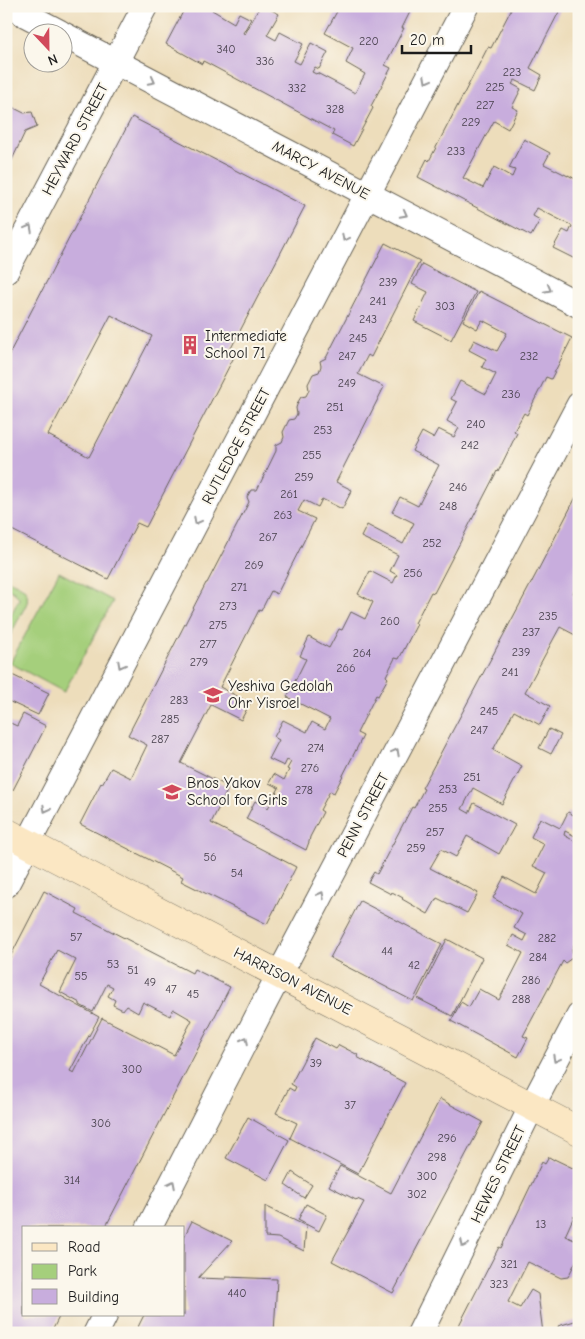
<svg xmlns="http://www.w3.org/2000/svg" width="585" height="1339" font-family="'Comic Neue',sans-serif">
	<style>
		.green { fill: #a5cf7c; stroke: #60764c }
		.building { fill: #c8addd; fill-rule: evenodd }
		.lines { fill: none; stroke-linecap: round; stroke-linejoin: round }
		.street-casing { stroke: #656054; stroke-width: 27 }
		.secondary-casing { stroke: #656054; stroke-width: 29 }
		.street { stroke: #fff; stroke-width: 25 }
		.secondary { stroke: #fbe7c3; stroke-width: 28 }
		.oneway { stroke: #999 }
		.labels { text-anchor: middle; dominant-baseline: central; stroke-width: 4; stroke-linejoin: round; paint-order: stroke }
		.number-label { font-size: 12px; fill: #47404c }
		.street-label { font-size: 15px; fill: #1c1c1c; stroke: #fbf7ec }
		.poi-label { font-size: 15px; fill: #1c1c1c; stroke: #fbf7ec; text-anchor: start }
	</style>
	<rect width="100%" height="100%" fill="#fbf7ec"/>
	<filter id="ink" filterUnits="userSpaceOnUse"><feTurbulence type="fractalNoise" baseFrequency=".02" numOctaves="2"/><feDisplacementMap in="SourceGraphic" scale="10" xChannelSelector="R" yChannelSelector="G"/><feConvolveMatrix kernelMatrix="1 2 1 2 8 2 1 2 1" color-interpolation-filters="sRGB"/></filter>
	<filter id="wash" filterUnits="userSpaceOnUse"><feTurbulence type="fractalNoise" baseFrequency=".0096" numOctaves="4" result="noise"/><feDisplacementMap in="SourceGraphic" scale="20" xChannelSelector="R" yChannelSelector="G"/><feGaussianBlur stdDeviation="1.12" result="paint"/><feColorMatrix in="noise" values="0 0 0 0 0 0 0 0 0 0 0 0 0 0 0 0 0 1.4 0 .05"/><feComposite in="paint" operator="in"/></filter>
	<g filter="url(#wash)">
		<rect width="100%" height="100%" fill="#edddbb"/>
		<!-- green -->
		<g class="green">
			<path d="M59 572 113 601 64 692 10 663Z"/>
			<path d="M6 579C18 585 30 587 27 603L6 643V625L19 599C17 593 12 591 6 588Z"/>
		</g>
		<g id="blocks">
			<!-- building -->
			<g class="building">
				<path d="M186 6H214L212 10 234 23 239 13 251 19 243 33 245 34 260 6H264L279 14 267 35 276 40 280 32 303 44 294 61 300 64 311 43 328 52 319 69 315 67 312 72 316 74 317 73 355 93 365 74 346 63 353 48 325 33 340 6H413L402 28H404L385 65 391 68 371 106 373 108 353 146 332 135 334 131 317 122 207 63 203 61 202 64 166 44Z"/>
				<path d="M513 6H562L530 68 542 75 535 90 515 80 512 84 521 89 512 107 518 110 508 129 494 121 463 178 483 188 494 167 512 177 515 170 509 168 524 139 550 153 544 164 568 176V175L579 181V261L553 248 563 230 569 233 572 226 537 208 533 216 540 220 531 236 418 177 427 159 429 161 488 47 491 48Z"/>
				<path d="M6 104 24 113 32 112 37 127 25 132 11 162 6 159Z"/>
				<path d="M132 117 305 206 228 354 234 357 146 527 137 523 108 579 6 527V360ZM111 315 152 336 89 457 48 435Z"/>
				<path d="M385 243 420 261 371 357 368 355 358 374 384 387 336 482 352 490 342 509 322 499 318 507 304 500 298 511 315 519 277 594 271 591 261 611 259 610 220 687 250 703 241 720 211 705 181 763 229 787 211 823 296 867 267 924 181 881 183 877 80 824 101 783 102 784 111 768 131 778 147 745 128 735 206 583H207L249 502 247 497 251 490H257L276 451V445L282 442 284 437 283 432 289 420 294 419 297 414 296 408 298 402 301 397 306 396 309 390 308 384 313 374 319 372 321 366 320 361 326 358Z"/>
				<path d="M422 264 476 292 451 340 414 321 428 292 412 284Z"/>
				<path d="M479 291 572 338 551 379 546 377 527 415 524 413 514 431 517 433 498 472 497 471 434 593 431 592 415 623 417 624 399 659 395 658 386 676 388 678 378 696 376 695 357 733 363 736 334 793 330 791 320 810 323 812 310 837 309 842 306 850 246 819 255 801 268 808 279 788 269 783 274 774 284 780 289 770 287 769 291 762 287 760 284 766 269 759 279 740 274 737 283 720 307 732 312 722 325 729 330 719 287 697 306 659 300 656 309 637 329 648 339 629 342 630 351 612 365 619 373 602 358 594 370 571 393 583 397 575 390 571 398 555 361 537 367 525 403 544 414 523 392 512 400 497 418 506 439 465 412 451 422 432 433 438 438 429 454 437 459 428 447 421 457 402 451 399 460 381 486 394 496 374 482 367 486 359 469 350 474 340 497 351 507 333 482 320 477 329 463 321Z"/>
				<path d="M576 497 579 498V583L573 593 579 596V637L560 627 525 692 550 706 540 725 514 711 493 750 522 766 502 804 473 788 462 809 469 813 474 803 515 825 499 854 467 836 456 857 441 849 430 868 478 893 467 913 437 898 428 914 402 899 403 898 392 892 391 894 368 882 374 872 377 874 412 807 414 808 424 789 422 788 536 574Z"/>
				<path d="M6 672 49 693 38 715 6 700Z"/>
				<path d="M23 714 46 726 13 790 6 786V721L17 726Z"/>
				<path d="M549 729 561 735 551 754 539 748Z"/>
				<path d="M568 812 579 818V838L565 831 564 835 576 842 579 838V935L572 949 573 956 572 958 565 963 563 961 523 1036 528 1038 518 1057 451 1021 461 1002 469 1007 479 989 499 1000 523 953 508 945 513 935 524 941 527 935 514 928 522 914 493 898 504 877 536 894 547 873 533 866 544 844 531 837 540 818 560 828Z"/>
				<path d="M44 891 78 909 76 913 192 973 194 969 230 987 105 1228H24V1315H60L51 1333H6V965ZM57 950 76 960 60 992 80 1003V1005L93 1012 107 984 113 987 108 996 115 1000 113 1005 123 1010 126 1006 138 1013 143 1002 170 1016 173 1009 192 1020 174 1055 102 1018 74 1073 70 1071 99 1017 39 984Z"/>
				<path d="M360 901 442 944 413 1001 330 958Z"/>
				<path d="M447 939 482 958 452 1016 417 998Z"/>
				<path d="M315 1038 336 1049 339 1045 358 1055 357 1057 405 1083 358 1174 290 1138 297 1123 276 1113 289 1088 294 1091 296 1087 291 1084Z"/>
				<path d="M440 1099 483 1122 393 1293 332 1261 364 1202 357 1199 356 1200 329 1186 340 1166 391 1193Z"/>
				<path d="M248 1117 289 1140 268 1180 226 1158Z"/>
				<path d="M549 1157 554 1160V1159L579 1171V1219L574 1216 565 1236 579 1242V1255L568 1277 561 1278 528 1262 508 1302 520 1308 531 1290 538 1294 543 1333H455L499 1247 501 1248 542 1162 545 1164Z"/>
				<path d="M292 1172 312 1185 304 1198 285 1185Z"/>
				<path d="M306 1204 327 1215 319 1231 298 1220Z"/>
				<path d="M265 1206 306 1226 304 1251 278 1238 265 1237Z"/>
				<path d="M192 1221 232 1241 198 1278 226 1279V1277L277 1279 274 1333H135L144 1315H184V1237Z"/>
				<path d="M579 1309V1333H560L558 1326 578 1320 575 1310Z"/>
			</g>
		</g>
	</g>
	<g filter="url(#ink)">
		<use href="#blocks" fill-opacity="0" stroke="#656054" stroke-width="1"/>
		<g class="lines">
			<!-- street casing -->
			<g class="street-casing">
				<g id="street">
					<path d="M9 6 59 32"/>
					<path d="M62 34 579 305"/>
					<path d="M6 271 145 6"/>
					<path d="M6 885 466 6"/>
					<path d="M149 1228 266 1000 579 405"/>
					<path d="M96 1333 105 1315"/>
					<path d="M420 1333 532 1106 579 1016"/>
				</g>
			</g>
			<!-- secondary casing -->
			<g class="secondary-casing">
				<path id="secondary" d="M6 832 579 1131"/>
			</g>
			<!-- street -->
			<use href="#street" class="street"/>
			<!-- secondary -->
			<use href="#secondary" class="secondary"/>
		</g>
		<!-- one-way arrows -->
		<defs><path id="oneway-chevron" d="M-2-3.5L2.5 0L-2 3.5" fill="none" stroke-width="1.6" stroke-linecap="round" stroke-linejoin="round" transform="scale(1.25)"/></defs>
		<g class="oneway">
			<use href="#oneway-chevron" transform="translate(427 80) rotate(118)"/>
			<use href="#oneway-chevron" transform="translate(152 81) rotate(28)"/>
			<use href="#oneway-chevron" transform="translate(404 214) rotate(28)"/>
			<use href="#oneway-chevron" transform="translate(29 228) rotate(-62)"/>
			<use href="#oneway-chevron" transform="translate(345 238) rotate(118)"/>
			<use href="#oneway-chevron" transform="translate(548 289) rotate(28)"/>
			<use href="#oneway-chevron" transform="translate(197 521) rotate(118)"/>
			<use href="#oneway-chevron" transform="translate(121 665) rotate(118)"/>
			<use href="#oneway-chevron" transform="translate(396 752) rotate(-62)"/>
			<use href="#oneway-chevron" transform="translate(46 809) rotate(118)"/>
			<use href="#oneway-chevron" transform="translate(321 895) rotate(-62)"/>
			<use href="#oneway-chevron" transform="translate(245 1040) rotate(-63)"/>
			<use href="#oneway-chevron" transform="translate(556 1059) rotate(118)"/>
			<use href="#oneway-chevron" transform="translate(172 1184) rotate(-63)"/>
			<use href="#oneway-chevron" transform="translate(464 1244) rotate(116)"/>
		</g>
	</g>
	<!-- icons -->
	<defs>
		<g id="building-bare" transform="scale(1.5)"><path d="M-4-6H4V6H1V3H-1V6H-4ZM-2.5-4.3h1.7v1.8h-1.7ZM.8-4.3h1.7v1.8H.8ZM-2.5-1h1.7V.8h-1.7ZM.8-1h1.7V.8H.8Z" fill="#d1495b" stroke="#fbf7ec" stroke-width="2.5" paint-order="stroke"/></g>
		<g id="school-bare" transform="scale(1.5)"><path d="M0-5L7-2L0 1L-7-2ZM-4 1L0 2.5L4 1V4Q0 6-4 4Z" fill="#d1495b" stroke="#fbf7ec" stroke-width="2.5" paint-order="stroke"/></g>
	</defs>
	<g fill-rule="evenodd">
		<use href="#building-bare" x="190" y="345"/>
		<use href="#school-bare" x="213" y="695"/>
		<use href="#school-bare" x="172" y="792"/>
	</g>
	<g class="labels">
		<!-- number labels -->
		<g class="number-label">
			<text x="369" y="41">220</text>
			<text x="226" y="49">340</text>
			<text x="265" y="61">336</text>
			<text x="512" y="72">223</text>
			<text x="495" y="87">225</text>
			<text x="297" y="88">332</text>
			<text x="485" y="105">227</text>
			<text x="335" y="109">328</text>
			<text x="471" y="122">229</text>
			<text x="456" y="151">233</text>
			<text x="388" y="282">239</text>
			<text x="378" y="301">241</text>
			<text x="445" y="306">303</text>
			<text x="368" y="319">243</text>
			<text x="358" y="338">245</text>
			<text x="347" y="356">247</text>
			<text x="529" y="356">232</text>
			<text x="347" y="383">249</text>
			<text x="511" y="394">236</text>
			<text x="335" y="407">251</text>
			<text x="476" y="424">240</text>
			<text x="323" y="430">253</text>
			<text x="470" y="445">242</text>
			<text x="312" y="455">255</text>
			<text x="304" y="477">259</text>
			<text x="458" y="487">246</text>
			<text x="289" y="494">261</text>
			<text x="448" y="506">248</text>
			<text x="283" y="515">263</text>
			<text x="268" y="537">267</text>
			<text x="432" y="543">252</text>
			<text x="254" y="565">269</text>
			<text x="413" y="573">256</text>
			<text x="239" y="587">271</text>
			<text x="228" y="606">273</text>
			<text x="548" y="616">235</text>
			<text x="390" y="621">260</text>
			<text x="218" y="625">275</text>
			<text x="531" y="632">237</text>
			<text x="208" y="644">277</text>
			<text x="521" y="652">239</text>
			<text x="362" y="653">264</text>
			<text x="199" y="662">279</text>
			<text x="346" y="668">266</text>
			<text x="510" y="672">241</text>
			<text x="179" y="700">283</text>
			<text x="489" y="711">245</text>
			<text x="170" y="719">285</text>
			<text x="479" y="730">247</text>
			<text x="160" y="739">287</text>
			<text x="316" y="748">274</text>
			<text x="310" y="768">276</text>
			<text x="472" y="777">251</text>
			<text x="448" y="789">253</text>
			<text x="304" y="790">278</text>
			<text x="438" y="808">255</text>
			<text x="435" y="832">257</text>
			<text x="416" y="848">259</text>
			<text x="210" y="857">56</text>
			<text x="237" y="873">54</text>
			<text x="76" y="937">57</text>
			<text x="547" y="938">282</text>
			<text x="387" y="951">44</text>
			<text x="538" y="957">284</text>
			<text x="113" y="964">53</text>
			<text x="414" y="965">42</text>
			<text x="133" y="970">51</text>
			<text x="81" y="976">55</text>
			<text x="531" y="980">286</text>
			<text x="150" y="982">49</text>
			<text x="171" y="989">47</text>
			<text x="193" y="994">45</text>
			<text x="521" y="999">288</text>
			<text x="316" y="1063">39</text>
			<text x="132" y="1069">300</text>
			<text x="350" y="1105">37</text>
			<text x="101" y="1123">306</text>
			<text x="447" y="1138">296</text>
			<text x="437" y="1157">298</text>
			<text x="427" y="1176">300</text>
			<text x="72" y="1180">314</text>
			<text x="417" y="1194">302</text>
			<text x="541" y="1224">13</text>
			<text x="509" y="1264">321</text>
			<text x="499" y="1284">323</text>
			<text x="237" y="1293">440</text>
		</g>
		<!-- street labels -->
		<g class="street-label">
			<text transform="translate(75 139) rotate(-62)">HEYWARD STREET</text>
			<text transform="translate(321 170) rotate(28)">MARCY AVENUE</text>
			<text transform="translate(236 446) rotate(-62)">RUTLEDGE STREET</text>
			<text transform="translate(363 815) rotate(-62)">PENN STREET</text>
			<text transform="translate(293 981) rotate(27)">HARRISON AVENUE</text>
			<text transform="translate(498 1174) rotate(-64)">HEWES STREET</text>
		</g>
		<!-- poi labels -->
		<g class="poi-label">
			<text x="205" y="336">Intermediate<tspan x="205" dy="17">School 71</tspan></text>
			<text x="228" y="686">Yeshiva Gedolah<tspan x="228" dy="17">Ohr Yisroel</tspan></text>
			<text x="187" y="783">Bnos Yakov<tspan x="187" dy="17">School for Girls</tspan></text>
		</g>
	</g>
	<!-- margin -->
	<rect width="585" height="1339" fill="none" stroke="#fbf7ec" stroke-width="25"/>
	<!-- legend -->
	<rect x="22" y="1226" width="162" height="90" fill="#fbf7ec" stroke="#a29f99"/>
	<rect x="32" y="1243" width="25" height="8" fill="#fbe7c3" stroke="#a29f99"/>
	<text x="68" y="1252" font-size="15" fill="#1c1c1c">Road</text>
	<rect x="32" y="1264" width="25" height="15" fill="#a5cf7c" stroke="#a29f99"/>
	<text x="68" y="1276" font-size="15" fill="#1c1c1c">Park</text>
	<rect x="32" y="1289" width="25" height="15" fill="#c8addd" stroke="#a29f99"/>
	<text x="68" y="1302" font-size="15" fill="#1c1c1c">Building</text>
	<!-- north arrow -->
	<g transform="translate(48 48) rotate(158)"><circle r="24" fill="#fbf7ec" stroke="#a29f99"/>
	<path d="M0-4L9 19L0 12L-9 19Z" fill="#d1495b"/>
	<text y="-8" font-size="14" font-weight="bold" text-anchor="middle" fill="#1c1c1c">N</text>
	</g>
	<!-- scale -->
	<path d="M402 45v8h69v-8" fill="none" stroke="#1c1c1c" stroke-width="2.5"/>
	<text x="410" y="45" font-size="15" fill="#1c1c1c" stroke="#fbf7ec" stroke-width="4" paint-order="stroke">20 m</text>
</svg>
